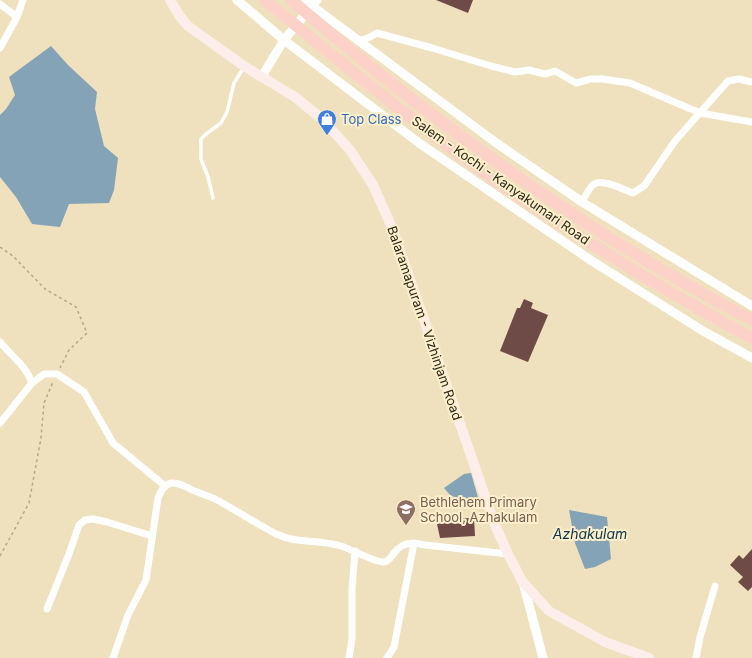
<svg xmlns="http://www.w3.org/2000/svg" width="752" height="658" font-family="Inter,sans-serif">
	<style>
		.water { fill: #84a3b7 }
		.building { fill: #6f4b48 }
		.lines { fill: none; stroke-linecap: round; stroke-linejoin: round }
		.path { stroke: #b4a88b; stroke-width: 1.5; stroke-dasharray: 3 3; stroke-linecap: butt }
		.service { stroke: #fff; stroke-width: 3.5 }
		.minor { stroke: #fff; stroke-width: 7 }
		.tertiary { stroke: #fff; stroke-width: 9 }
		.secondary { stroke: #feeeeb; stroke-width: 10 }
		.trunk { stroke: #fcd2c8; stroke-width: 12 }
		.labels { text-anchor: middle; dominant-baseline: central; stroke-width: 4; stroke-linejoin: round; paint-order: stroke }
		.shop-label { font-size: 13px; fill: #366cbe; stroke: #fcefca; text-anchor: start }
		.street-label { font-size: 13px; fill: #2d281b; stroke: #fcefca }
		.education-label { font-size: 13px; fill: #785e54; stroke: #fcefca; text-anchor: start }
		.water-label { font-size: 14px; font-style: italic; fill: #0c364d; stroke: #fcefca }
	</style>
	<rect width="100%" height="100%" fill="#efe1bd"/>
	<!-- water -->
	<g class="water">
		<path d="M51 46 68 65 97 92 95 109 104 146 118 158 114 190 109 203 69 204 60 227 32 224 16 197 0 177V115L6 109 15 95 9 77Z"/>
		<path d="M471 473 479 501 463 499 451 496 444 488 464 474Z"/>
		<path d="M569 510 607 517 611 559 595 567 585 569 575 543Z"/>
	</g>
	<!-- building -->
	<g class="building">
		<path d="M436 0H473L468 13Z"/>
		<path d="M524 299 533 303 531 308 548 315 528 362 500 351 517 308H520Z"/>
		<path d="M474 518 475 536 440 538 436 519Z"/>
		<path d="M752 549V587L748 591 738 582 743 577 730 565 739 555 743 559Z"/>
	</g>
	<g class="lines">
		<!-- path -->
		<g class="path">
			<path d="M0 247 13 256 45 289 76 307 87 333 69 350 60 368"/>
			<path d="M0 556 29 503 41 438 44 403 53 382"/>
		</g>
		<!-- service -->
		<path class="service" d="M213 198 208 177 201 159V139L206 134 221 123 227 112 234 83 244 67"/>
		<!-- minor -->
		<g class="minor">
			<path d="M0 4 17 17"/>
			<path d="M359 41 368 38 377 33 432 48 491 66 515 72 529 70 545 74 555 71 576 83 591 79H602L630 83 700 113 752 122"/>
			<path d="M0 48 17 17 23 0"/>
			<path d="M582 202C585 197 588 189 593 185 601 177 624 190 633 193L644 186 675 141 728 81 739 79 752 82"/>
			<path d="M0 342C11 356 26 365 32 383L0 423"/>
			<path d="M32 383 44 374H57L84 392 113 443 165 486"/>
			<path d="M47 609 69 554 79 525 85 520 93 519 107 522 152 536"/>
			<path d="M113 658 128 615 146 580 158 498C161 491 164 484 172 483 178 483 187 487 192 490 200 493 208 496 215 499 236 510 255 523 276 534 297 544 320 539 341 546 351 549 376 563 384 562 390 561 391 556 395 552 403 542 413 542 425 545L508 554"/>
			<path d="M349 658 352 639V589L355 551"/>
			<path d="M387 658 394 647 414 543"/>
			<path d="M696 658 700 637 715 586"/>
		</g>
		<!-- tertiary -->
		<g class="tertiary">
			<path d="M237 0 284 40 419 143 592 261 703 331 752 358"/>
			<path d="M304 0 495 142 582 202 752 306"/>
			<path d="M262 76 284 40 317 0"/>
			<path d="M523 582 543 658"/>
		</g>
		<!-- secondary -->
		<path class="secondary" d="M170 0 179 15 188 26 244 66 295 97 322 119 350 150 373 185 393 230 495 525 508 554 522 581 549 611 605 642 649 658"/>
		<!-- trunk -->
		<g class="trunk">
			<path d="M265 0C346 67 428 134 514 193 591 245 670 294 752 338"/>
			<path d="M291 0C334 36 377 73 422 107 526 186 636 260 752 320"/>
		</g>
	</g>
	<!-- icons -->
	<defs>
		<g id="shop-pin" transform="scale(1)"><path d="M0 17L-7.5 6A9.5 9.5 0 1 1 7.5 6Z" fill="#3f7fe0" stroke="#fcefca"/><path d="M-5-2.5h2.3a2.7 3.5 0 0 1 5.4 0H5L5.5 6h-11ZM-1.5-2.5h3a1.5 2.3 0 0 0-3 0Z" fill="#fff"/></g>
		<g id="school-pin" transform="scale(1)"><path d="M0 17L-7.5 6A9.5 9.5 0 1 1 7.5 6Z" fill="#8d6e63" stroke="#fcefca"/><path d="M0-5L7-2L0 1L-7-2ZM-4 1L0 2.5L4 1V4Q0 6-4 4Z" fill="#fff"/></g>
	</defs>
	<g fill-rule="evenodd">
		<use href="#shop-pin" x="327" y="119"/>
		<use href="#school-pin" x="406" y="509"/>
	</g>
	<g class="labels">
		<!-- shop labels -->
		<g class="shop-label">
			<text x="341" y="119">Top Class</text>
		</g>
		<!-- street labels -->
		<g class="street-label">
			<text transform="translate(501 180) rotate(35)">Salem - Kochi - Kanyakumari Road</text>
			<text transform="translate(425 323) rotate(71)">Balaramapuram - Vizhinjam Road</text>
		</g>
		<!-- education labels -->
		<g class="education-label">
			<text x="420" y="502">Bethlehem Primary<tspan x="420" dy="15">School, Azhakulam</tspan></text>
		</g>
		<!-- water labels -->
		<g class="water-label">
			<text x="590" y="533">Azhakulam</text>
		</g>
	</g>
</svg>
